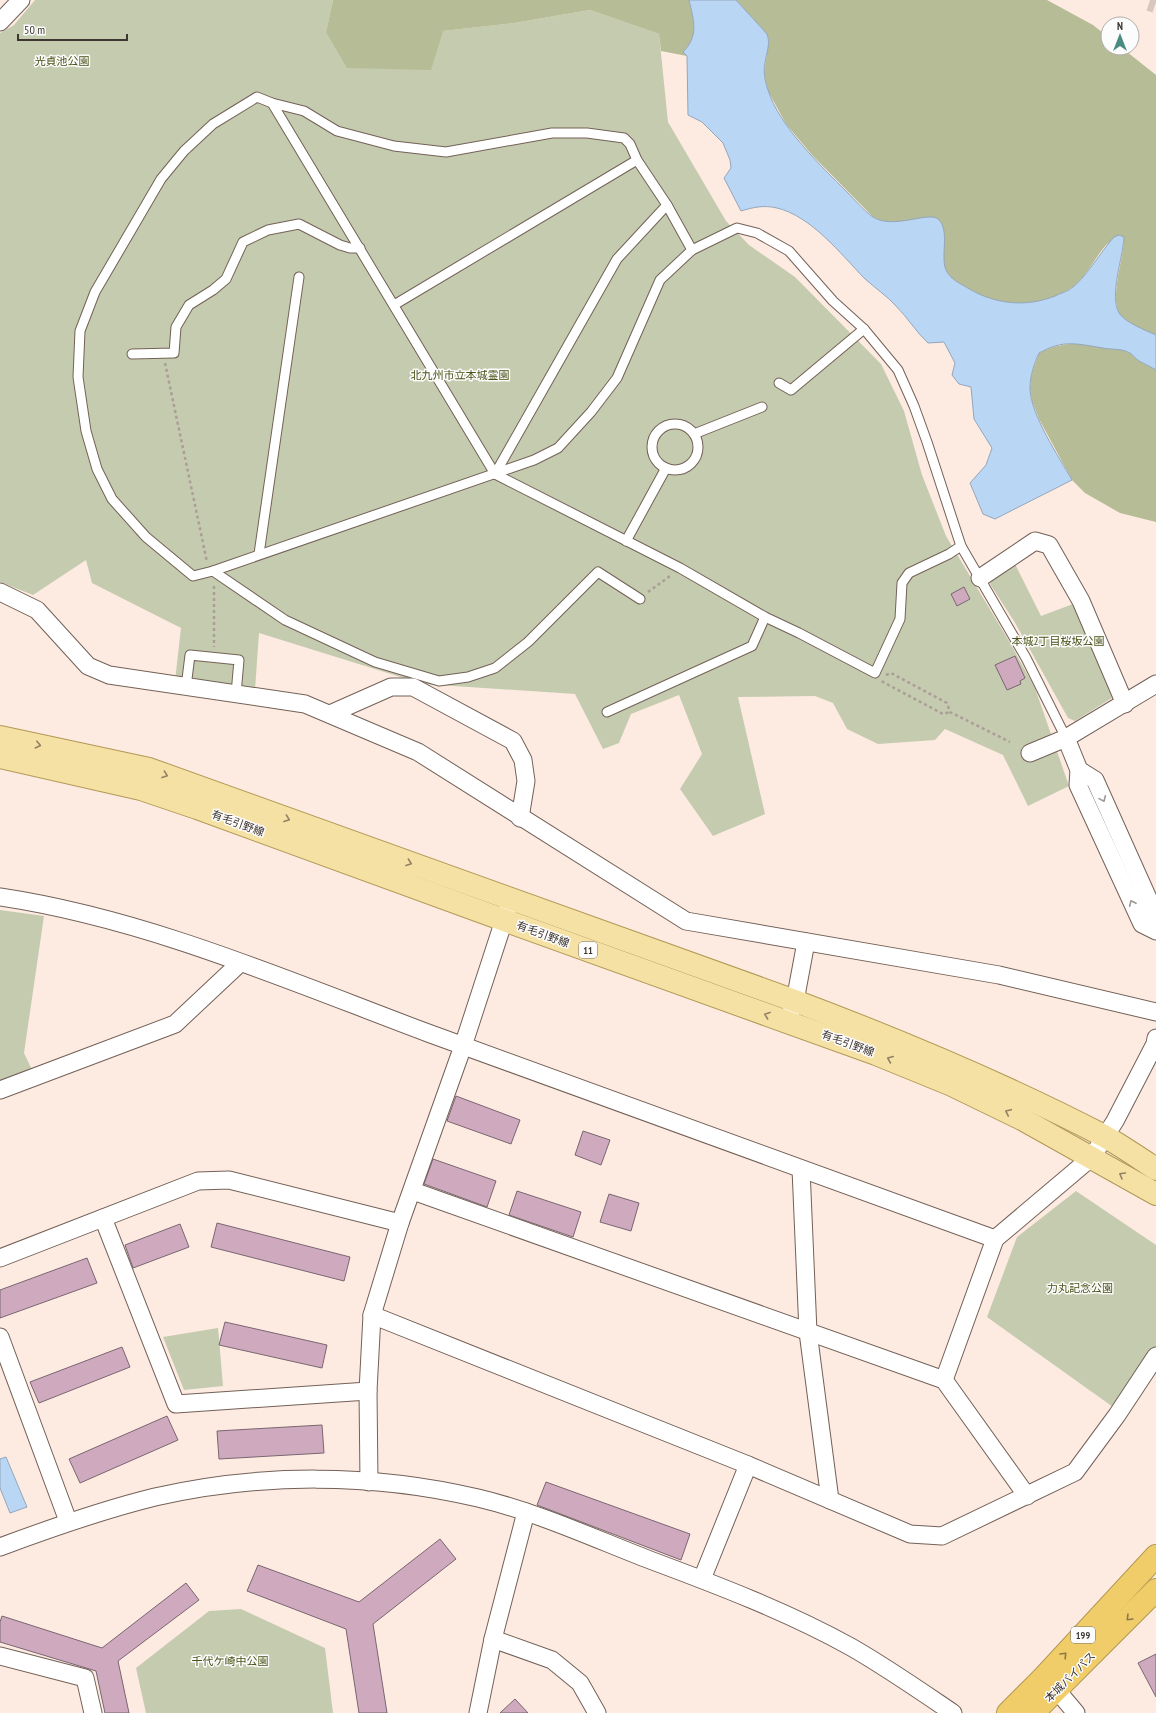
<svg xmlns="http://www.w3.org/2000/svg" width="1156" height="1713" font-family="'PT Sans Narrow','Noto Sans JP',sans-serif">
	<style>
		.green { fill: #c5cbaf }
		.forest { fill: #b5bc96 }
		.water { fill: #b9d7f5; stroke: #94a6ba }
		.building { fill: #cfaabf; stroke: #796670 }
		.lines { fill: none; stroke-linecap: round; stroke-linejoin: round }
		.secondary-tunnel { stroke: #d7c7be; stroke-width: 22; stroke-dasharray: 22 11; stroke-linecap: butt }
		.lane-casing { stroke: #736157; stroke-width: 11 }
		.street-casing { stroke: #736157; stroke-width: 19 }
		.primary-casing { stroke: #b19855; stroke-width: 24 }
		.highway-casing { stroke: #b19855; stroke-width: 24 }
		.path { stroke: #ab9e96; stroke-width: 2.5; stroke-dasharray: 3 3; stroke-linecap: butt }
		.lane { stroke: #fff; stroke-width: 9 }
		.street { stroke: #fff; stroke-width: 17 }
		.primary { stroke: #f6e1a5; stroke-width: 22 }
		.highway { stroke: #f0cd69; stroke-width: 22 }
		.oneway { stroke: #908265 }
		.oneway2 { stroke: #9e9a98 }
		.oneway3 { stroke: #8e794a }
		.labels { text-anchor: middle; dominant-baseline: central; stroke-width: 3; stroke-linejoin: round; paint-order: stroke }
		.shield { fill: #fcfcfc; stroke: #76716d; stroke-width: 1 }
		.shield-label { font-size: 10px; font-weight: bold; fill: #3d3530 }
		.park-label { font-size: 11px; fill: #4b5217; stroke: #fcfcfc }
		.street-label { font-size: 11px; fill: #3d3530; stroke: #fcfcfc }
	</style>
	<rect width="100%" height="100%" fill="#fdebe2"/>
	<!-- green -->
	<g class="green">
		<path d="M35 0H333L326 32 443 31 514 23 590 10 659 34 668 122 726 221 749 245 795 277 881 364 904 411 922 475 946 536 1009 641 1035 688 1069 786 1028 806 1003 755 945 729 935 740 878 744 847 729 833 703 815 696 738 697 765 814 713 836 680 789 702 754 679 695 631 714 619 743 603 749 575 694 423 684 259 633 255 690 175 681 181 628 92 583 86 560 33 595 0 582V33L14 25Z"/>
		<path d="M1015 564 1041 616 1073 604 1111 690 1112 698 1075 721 1068 718 1014 621 990 584 992 579Z"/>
		<path d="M0 910 44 916 24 1053 33 1072 0 1085Z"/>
		<path d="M1076 1191 1156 1245V1350L1113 1407 987 1317 1017 1237Z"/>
		<path d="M218 1328 223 1386 184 1390 163 1337Z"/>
		<path d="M241 1609 325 1648 333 1713H146L136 1668 209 1611Z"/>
	</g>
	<!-- forest -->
	<g class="forest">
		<path d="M333 0H689C694 21 699 36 683 52L687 56 661 51 659 34 590 10 514 23 443 31 431 70 347 68 326 32Z"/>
		<path d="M736 0H1047L1093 25 1108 37V48H1122L1156 75V335C1147 331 1124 322 1119 313 1110 295 1124 258 1124 237L1119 235C1115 238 1111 241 1107 244 1094 258 1085 281 1068 290 1034 309 997 307 964 286 958 283 949 277 946 270 942 261 944 250 944 240L910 221 885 222 873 217 812 155 786 124 768 91 764 73 769 40 767 34Z"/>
		<path d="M1083 343 1104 348H1119L1130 353 1139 361 1156 370V522L1120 513 1085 493 1072 480 1039 419 1032 401 1030 389 1031 376 1039 353C1054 345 1066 344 1083 343Z"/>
	</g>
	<!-- water -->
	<g class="water">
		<path d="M689 0H736L767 34C771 44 766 53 765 63 763 72 765 81 768 90 779 126 821 166 847 192 855 200 864 211 873 217 893 230 928 211 938 219 951 230 939 259 947 272 951 279 959 283 966 287 993 304 1025 308 1055 296 1059 294 1065 292 1069 290 1085 280 1101 251 1114 237L1119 235 1124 237C1123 258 1109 295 1119 313 1124 322 1147 331 1156 335V370C1151 367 1145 364 1139 361 1136 359 1133 355 1130 353 1121 348 1112 350 1103 348 1077 344 1064 339 1039 353 1034 364 1030 376 1030 388 1030 414 1059 457 1072 480L995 519 983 514 970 483 986 465 992 448 974 419 971 387 959 384 952 375 955 363 944 342 928 343C916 332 908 318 896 306 887 296 875 288 864 278 841 254 811 216 777 208 764 205 754 207 741 211L724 178 731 168 730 160 723 143 702 122 688 115 687 56 683 52C699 36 694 21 689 0Z"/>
		<path d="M6 1457 27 1507 10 1513 0 1488V1459Z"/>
	</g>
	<!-- building -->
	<g class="building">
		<path d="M964 587 970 599 957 606 951 594Z"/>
		<path d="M1015 656 1025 678 1020 681 1021 684 1007 690 995 665Z"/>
		<path d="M456 1096 520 1120 511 1144 447 1121Z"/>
		<path d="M583 1131 610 1140 601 1165 575 1155Z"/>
		<path d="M433 1159 496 1181 487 1207 424 1184Z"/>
		<path d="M517 1191 581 1212 573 1237 509 1215Z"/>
		<path d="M609 1194 639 1203 631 1231 600 1222Z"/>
		<path d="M217 1223 350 1257 344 1281 211 1247Z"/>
		<path d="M180 1224 189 1247 133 1268 125 1245Z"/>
		<path d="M87 1258 97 1283 0 1318V1290Z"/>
		<path d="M225 1322 327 1345 322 1368 219 1345Z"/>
		<path d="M122 1347 130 1367 39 1403 30 1382Z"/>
		<path d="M167 1416 178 1440 80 1483 69 1459Z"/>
		<path d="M322 1425 324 1453 219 1459 217 1431Z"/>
		<path d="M546 1482 690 1534 681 1560 537 1505Z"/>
		<path d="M440 1539 456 1559 373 1624 387 1713H359L346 1629 247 1591 258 1565 359 1602Z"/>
		<path d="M186 1583 199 1600 118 1661 129 1713H105L96 1671 0 1642V1622L2 1616 102 1648Z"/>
		<path d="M1156 1654V1697L1138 1663Z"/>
		<path d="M515 1699 528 1713H500Z"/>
	</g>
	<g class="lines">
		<!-- secondary-tunnel -->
		<path class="secondary-tunnel" d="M1150 0 1156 2"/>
		<!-- lane casing -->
		<g class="lane-casing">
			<g id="lane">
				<path d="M272 103 495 474 680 568 765 617 799 633 875 673 900 619 902 583 909 573 949 554 961 546"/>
				<path d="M637 160 667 205 692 250"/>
				<path d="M394 305 637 160 630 144 624 138 587 133H552L446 152 394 146 337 131 304 111 272 103 257 97 213 124 184 151 161 179 95 292 80 331 78 377 86 431 97 469 112 499 146 537 193 576 213 571 534 460 558 448 591 412 617 378 660 280 692 250 737 228 757 233 789 251 833 301 864 329 898 370 914 406 927 442 961 546 1026 658 1066 738"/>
				<path d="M132 354 174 353 176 327 189 305 213 290 226 279 243 242 268 230 299 224 340 245 350 248H360"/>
				<path d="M779 383 791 390 864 329"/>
				<circle cx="675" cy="447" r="23"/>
				<path d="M694 434 762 407"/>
				<path d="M495 474 617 259 667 205"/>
				<path d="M626 541 666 468"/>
				<path d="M259 554 299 277"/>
				<path d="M213 571 285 620 375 662 439 681 468 677 495 668 528 642 598 572 640 599"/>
				<path d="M186 687 190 655 239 660 236 694"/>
				<path d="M607 712 752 646 765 617"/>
			</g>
		</g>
		<!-- street casing -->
		<g class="street-casing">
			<g id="street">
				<path d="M0 22 21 0"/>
				<path d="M980 578 1035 541 1049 545 1081 601 1125 704"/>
				<path d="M0 592 37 610 88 666 109 675 305 704 418 752 686 921 999 975 1156 1012"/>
				<path d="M330 714 391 687H413L513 741 523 760 526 781 520 818"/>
				<path d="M1066 738 1079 770 1078 785 1142 924 1156 931"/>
				<path d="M1030 753 1066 738 1156 684"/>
				<path d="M1079 770 1095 780 1156 916"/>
				<path d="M0 897C147 919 289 981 428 1033 617 1103 806 1171 995 1239"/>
				<path d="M791 1012 795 1001 806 942"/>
				<path d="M0 1090 175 1024 240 963"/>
				<path d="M801 1169 808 1332 830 1500"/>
				<path d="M413 1191 944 1380 1027 1496"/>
				<path d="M103 1218 176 1404 368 1391"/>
				<path d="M0 1258 198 1181 229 1180 400 1223"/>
				<path d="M372 1315 748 1465 910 1534 942 1536 1075 1472 1117 1415 1156 1356"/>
				<path d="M0 1337 68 1521"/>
				<path d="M944 1380 995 1239 1092 1157 1115 1121 1155 1044 1156 1038"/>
				<path d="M369 1482 368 1391 372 1315 400 1223 463 1046 508 908"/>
				<path d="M0 1547C51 1528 102 1510 155 1497 259 1473 373 1473 478 1498 537 1512 593 1538 650 1560 717 1585 788 1612 851 1647 886 1667 919 1690 953 1713"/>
				<path d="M702 1579 748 1465"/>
				<path d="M493 1639 552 1660 580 1683 597 1713"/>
				<path d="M0 1656 85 1678 93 1713"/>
				<path d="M1049 1681 1076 1713"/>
				<path d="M478 1713 493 1639 526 1512"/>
			</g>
		</g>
		<!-- primary casing -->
		<g class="primary-casing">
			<g id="primary">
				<path d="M0 737 149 769 795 1001C901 1041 1004 1084 1104 1136 1122 1146 1139 1158 1156 1169"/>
				<path d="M0 757 141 789 197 808 504 920 876 1054 952 1085 1022 1119 1156 1194"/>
			</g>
		</g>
		<!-- highway casing -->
		<g class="highway-casing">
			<g id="highway">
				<path d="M1008 1713 1044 1677 1156 1556"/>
				<path d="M1033 1713 1156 1590"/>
			</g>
		</g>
		<!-- path -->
		<g class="path">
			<path d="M165 363 207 562"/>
			<path d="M214 586V647"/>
			<path d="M648 592 670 576"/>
			<path d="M886 675 891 673 947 703 950 712 1010 742"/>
			<path d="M882 681 883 682 943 714 950 712"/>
		</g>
		<!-- lane -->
		<use href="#lane" class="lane"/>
		<!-- street -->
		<use href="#street" class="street"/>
		<!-- primary -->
		<use href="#primary" class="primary"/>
		<!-- highway -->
		<use href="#highway" class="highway"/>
	</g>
	<!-- one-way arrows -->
	<defs><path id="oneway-chevron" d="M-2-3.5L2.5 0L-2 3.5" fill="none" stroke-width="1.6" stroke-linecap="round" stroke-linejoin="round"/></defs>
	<g class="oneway">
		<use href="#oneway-chevron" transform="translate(38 745) rotate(13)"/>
		<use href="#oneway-chevron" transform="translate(165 775) rotate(20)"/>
		<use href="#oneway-chevron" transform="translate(287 819) rotate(20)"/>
		<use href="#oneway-chevron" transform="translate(409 863) rotate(20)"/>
		<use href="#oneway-chevron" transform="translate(767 1015) rotate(-160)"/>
		<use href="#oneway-chevron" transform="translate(890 1059) rotate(-157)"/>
		<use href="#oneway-chevron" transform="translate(1008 1112) rotate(-155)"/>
		<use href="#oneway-chevron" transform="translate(1122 1175) rotate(-150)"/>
	</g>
	<g class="oneway2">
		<use href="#oneway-chevron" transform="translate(1103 799) rotate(66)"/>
		<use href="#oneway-chevron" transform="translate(1132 903) rotate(-115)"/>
	</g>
	<g class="oneway3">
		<use href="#oneway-chevron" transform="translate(1129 1618) rotate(135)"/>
		<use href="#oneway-chevron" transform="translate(1064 1655) rotate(-47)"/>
	</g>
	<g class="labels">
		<!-- shield labels -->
		<g class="shield">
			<rect x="579" y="942" width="18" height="16" rx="3"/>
			<rect x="1071" y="1627" width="24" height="16" rx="3"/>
		</g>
		<g class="shield-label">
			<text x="588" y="950">11</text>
			<text x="1083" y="1635">199</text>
		</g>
		<!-- park labels -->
		<g class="park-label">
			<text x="62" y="61">光貞池公園</text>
			<text x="460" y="375">北九州市立本城霊園</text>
			<text x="1058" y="641">本城2丁目桜坂公園</text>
			<text x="1080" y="1288">力丸記念公園</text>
			<text x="230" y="1661">千代ケ崎中公園</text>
		</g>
		<!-- street labels -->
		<g class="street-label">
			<text transform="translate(238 823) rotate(20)">有毛引野線</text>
			<text transform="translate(543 934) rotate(20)">有毛引野線</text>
			<text transform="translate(848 1043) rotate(20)">有毛引野線</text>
			<text transform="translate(1070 1677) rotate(-45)">本城バイパス</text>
		</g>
	</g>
	<!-- north arrow -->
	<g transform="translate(1120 36)"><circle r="19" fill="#fcfcfc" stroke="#b0acaa"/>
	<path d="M0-3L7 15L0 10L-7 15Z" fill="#488c81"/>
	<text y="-6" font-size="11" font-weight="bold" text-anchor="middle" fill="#3d3530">N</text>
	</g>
	<!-- scale -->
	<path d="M18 34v6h109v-6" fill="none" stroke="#3d3530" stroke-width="2"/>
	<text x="24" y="34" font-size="12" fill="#3d3530" stroke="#fcfcfc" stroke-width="3" paint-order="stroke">50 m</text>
</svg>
